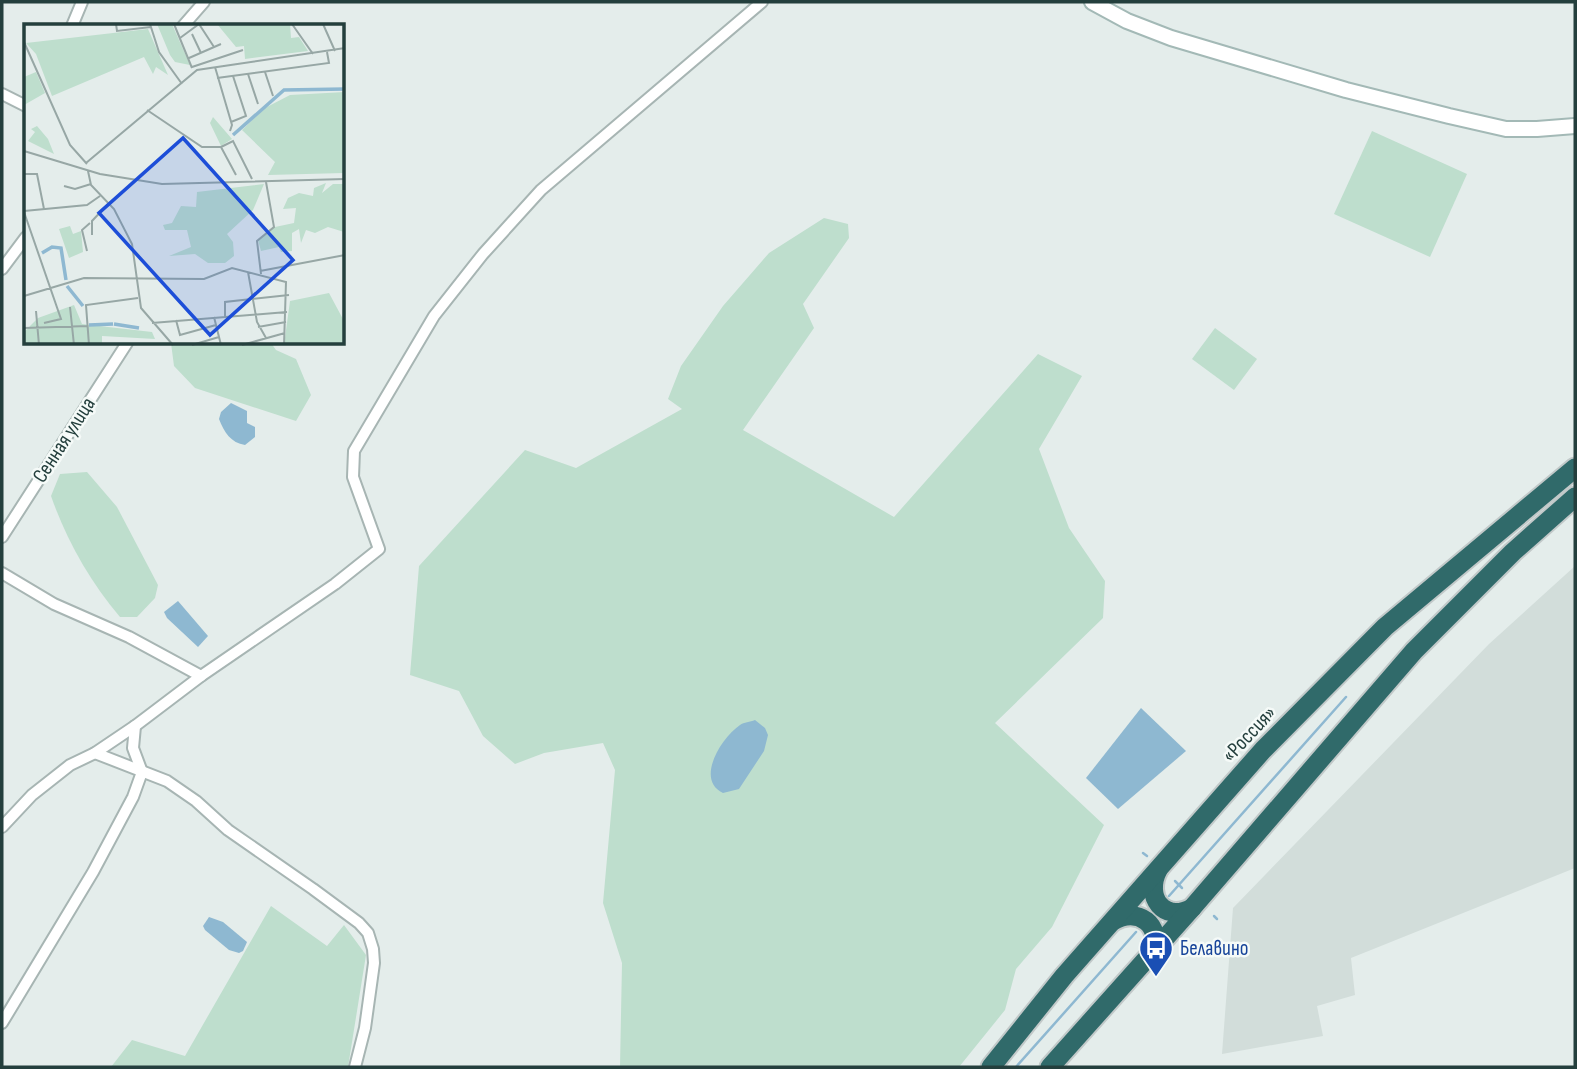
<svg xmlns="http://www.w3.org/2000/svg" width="1577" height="1069" font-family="'Sofia Sans Condensed',sans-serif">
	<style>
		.built { fill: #d2ddda }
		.green { fill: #bedecd }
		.water { fill: #8eb8d1 }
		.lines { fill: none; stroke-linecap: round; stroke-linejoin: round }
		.stream { stroke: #8eb8d1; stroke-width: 2.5 }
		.street-casing { stroke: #a7b5b3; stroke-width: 14 }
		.secondary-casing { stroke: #a3b9b6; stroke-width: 18 }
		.highway-casing { stroke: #c2c9c9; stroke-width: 23 }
		.street { stroke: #fff; stroke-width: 10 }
		.secondary { stroke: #fff; stroke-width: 14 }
		.highway { stroke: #306a6a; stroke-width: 19 }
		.labels { text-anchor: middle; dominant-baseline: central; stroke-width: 5; stroke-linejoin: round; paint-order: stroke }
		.street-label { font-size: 21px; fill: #243f3d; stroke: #f5faf8 }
		.transit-label { font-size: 21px; fill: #164399; stroke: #f5faf8; text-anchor: start }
		.inset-river { fill: none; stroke: #8eb8d1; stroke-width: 3.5 }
		.inset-road { fill: none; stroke: #97a7a5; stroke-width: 2 }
		.view { fill: #1d4ed8; fill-opacity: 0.15; stroke: #1d4ed8; stroke-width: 3.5 }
		.inset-edge { fill: none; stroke: #243f3d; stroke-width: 3.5 }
	</style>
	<rect width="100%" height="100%" fill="#e4edeb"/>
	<!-- built -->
	<path class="built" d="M1575 566V868L1351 958 1355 995 1317 1006 1323 1036 1222 1054 1233 908 1489 644Z"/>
	<!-- green -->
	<g class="green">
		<path d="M1372 131 1467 174 1430 257 1334 214Z"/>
		<path d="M824 218 848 224 849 238 803 304 814 328 743 430 894 517 1038 354 1082 376 1039 449 1069 528 1105 581 1103 618 995 723 1104 825 1052 927 1016 969 1005 1010 959 1067H620L622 963 603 903 615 770 603 743 544 753 515 764 483 736 459 691 410 675 419 566 525 450 576 468 682 409 668 399 681 366 723 306 769 253Z"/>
		<path d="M1215 328 1257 359 1234 390 1192 359Z"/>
		<path d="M171 343H271L276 350 296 359 311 395 296 421 195 388 174 366Z"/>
		<path d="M87 472 117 507 158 585 155 598 137 617H120C90 582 66 539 51 496L60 474Z"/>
		<path d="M271 906 327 946 344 925 366 955 348 1067H111L132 1040 185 1056Z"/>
	</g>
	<!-- water -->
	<g class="water">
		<path d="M231 403 247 411V423L255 427V437L245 445C231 443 224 432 219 419L221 412Z"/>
		<path d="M178 601 208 636 198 647 167 618 164 612Z"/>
		<path d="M1141 708 1186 751 1118 809 1086 778Z"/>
		<path d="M755 720 765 728 768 735 764 751 739 789 723 793C695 780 721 738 740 725 744 722 750 722 755 720Z"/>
		<path d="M209 917 223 922 247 942 243 951 239 953 229 950 205 930 203 926Z"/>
	</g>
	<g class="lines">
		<!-- stream -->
		<g class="stream">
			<path d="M1143 853 1147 856"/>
			<path d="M1175 881 1182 888"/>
			<path d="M1169 896 1346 697"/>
			<path d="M1214 916 1217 919"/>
			<path d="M1016 1067 1136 932"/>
		</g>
		<!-- street casing -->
		<g class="street-casing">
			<g id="street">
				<path d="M72 26 82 2"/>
				<path d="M183 26 204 2"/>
				<path d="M2 94 26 106"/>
				<path d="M2 269 26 237"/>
				<path d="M2 537 127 343"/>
				<path d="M2 573 54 604 129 637 201 676"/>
				<path d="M95 753 167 781 196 801 228 830 313 889 359 923 368 933 373 949 374 963 365 1028 355 1067"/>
				<path d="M2 827 32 795 70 765 95 753 135 726 201 676 335 584 379 549 353 477 354 451 434 316 483 254 541 190 762 2"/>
				<path d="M2 1023 93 872 133 797 142 772 133 748 135 726"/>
			</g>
		</g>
		<!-- secondary casing -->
		<g class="secondary-casing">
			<path id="secondary" d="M1092 2 1127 21 1171 38 1346 90 1449 116 1506 129H1537L1575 126"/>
		</g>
		<!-- highway casing -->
		<g class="highway-casing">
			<g id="highway">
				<path d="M1158 870C1144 897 1164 923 1192 908"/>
				<path d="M1113 921C1137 906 1164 925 1152 953"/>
				<path d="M991 1067 1064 976 1263 750 1385 627 1575 468"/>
				<path d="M1050 1067 1192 908 1414 651 1513 552 1575 497"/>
			</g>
		</g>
		<!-- street -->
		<use href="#street" class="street"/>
		<!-- secondary -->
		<use href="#secondary" class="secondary"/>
		<!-- highway -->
		<use href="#highway" class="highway"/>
	</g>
	<!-- icons -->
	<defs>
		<g id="bus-pin" transform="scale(1.75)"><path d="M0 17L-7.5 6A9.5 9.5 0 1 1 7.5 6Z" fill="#1a4fb4" stroke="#f5faf8"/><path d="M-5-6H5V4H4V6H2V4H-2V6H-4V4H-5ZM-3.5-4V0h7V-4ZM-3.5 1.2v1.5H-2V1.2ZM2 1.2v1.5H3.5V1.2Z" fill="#fff"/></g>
	</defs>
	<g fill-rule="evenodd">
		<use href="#bus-pin" x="1156" y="948"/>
	</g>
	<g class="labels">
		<!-- street labels -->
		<g class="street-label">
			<text transform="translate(64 440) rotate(-57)">Сенная улица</text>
			<text transform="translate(1249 734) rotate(-47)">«Россия»</text>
		</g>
		<!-- transit labels -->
		<g class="transit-label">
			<text x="1180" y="948">Белавино</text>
		</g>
	</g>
	<!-- overview -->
	<g transform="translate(24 24)">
		<rect width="320" height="320" fill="#e4edeb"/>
		<path d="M133 0H148L166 41 151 38 146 31ZM193 0H266L267 14 275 13 284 27 221 35 220 22 212 23ZM124 5 144 51 132 43 129 50 120 33 28 72 12 30 2 19ZM12 48 21 69 0 81V53ZM321 68 320 149 244 151 251 138 218 106 241 84 266 71ZM189 93 208 115 197 122 186 99ZM13 102 24 115 30 130 4 117 11 108 7 105ZM302 159 298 169 309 160H320V208L304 203 291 209 282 206 277 219 275 205 268 209V227L257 228 255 223 237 227 234 216 251 203 270 199 272 184 259 185 264 174 275 169 289 172 290 164ZM240 160 229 186 203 210 209 218 210 232 201 239H184L171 230 145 232 167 223 163 206H141L139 201 148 199 157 182 172 183 173 168ZM46 202 49 210 57 207 59 228 45 234 35 205ZM305 269 320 297V320L260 321 266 277ZM50 281 58 300 128 308 131 315 78 312V320H0V308L14 294Z" fill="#bedecd"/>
		<path class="inset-river" d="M209 111 260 66 321 65M18 229 28 223 37 224 42 256M43 262 59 282M90 300 115 304M65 301 89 300"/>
		<path class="inset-road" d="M92 0 93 7 127 3M126 0 135 28 158 60M150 0 168 44M175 0 190 23M268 0 289 30M299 0 311 27M168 10 177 29M156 14 175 0M0 18 46 121 63 140M165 34 197 20M168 43 219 26M191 43 208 101 206 107M241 48 249 72M224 50 234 80M193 54 305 39 303 28M123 86 178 123H197L212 151M207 98 222 92 209 52M197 123 209 117 228 155M0 127 76 150 138 160 321 155M62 139 173 46 321 24M64 147 67 161 90 185 108 220 117 284 149 321M0 150H13L20 185M40 162 51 165 67 160M0 187 63 181 76 172M0 188 37 295 20 299M68 211V197L85 179M63 227 58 206 66 199M236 247 321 231M224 248 233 298 242 314M237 250 233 217 250 203 242 158M0 272 60 254 180 255 208 244 262 258 260 321M46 283 50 321M12 287 15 321M190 293 197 321M201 293V278L265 271M152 296 156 311 192 301M128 299 263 288M234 303 262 298M0 304 64 302M65 321 62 281 114 274M168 321 195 313M218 321 261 309"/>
		<path class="view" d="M159 114 269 236 186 311 75 189Z"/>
		<rect width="320" height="320" class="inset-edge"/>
	</g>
	<!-- border -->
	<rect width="1577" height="1069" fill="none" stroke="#243f3d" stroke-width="7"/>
</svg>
